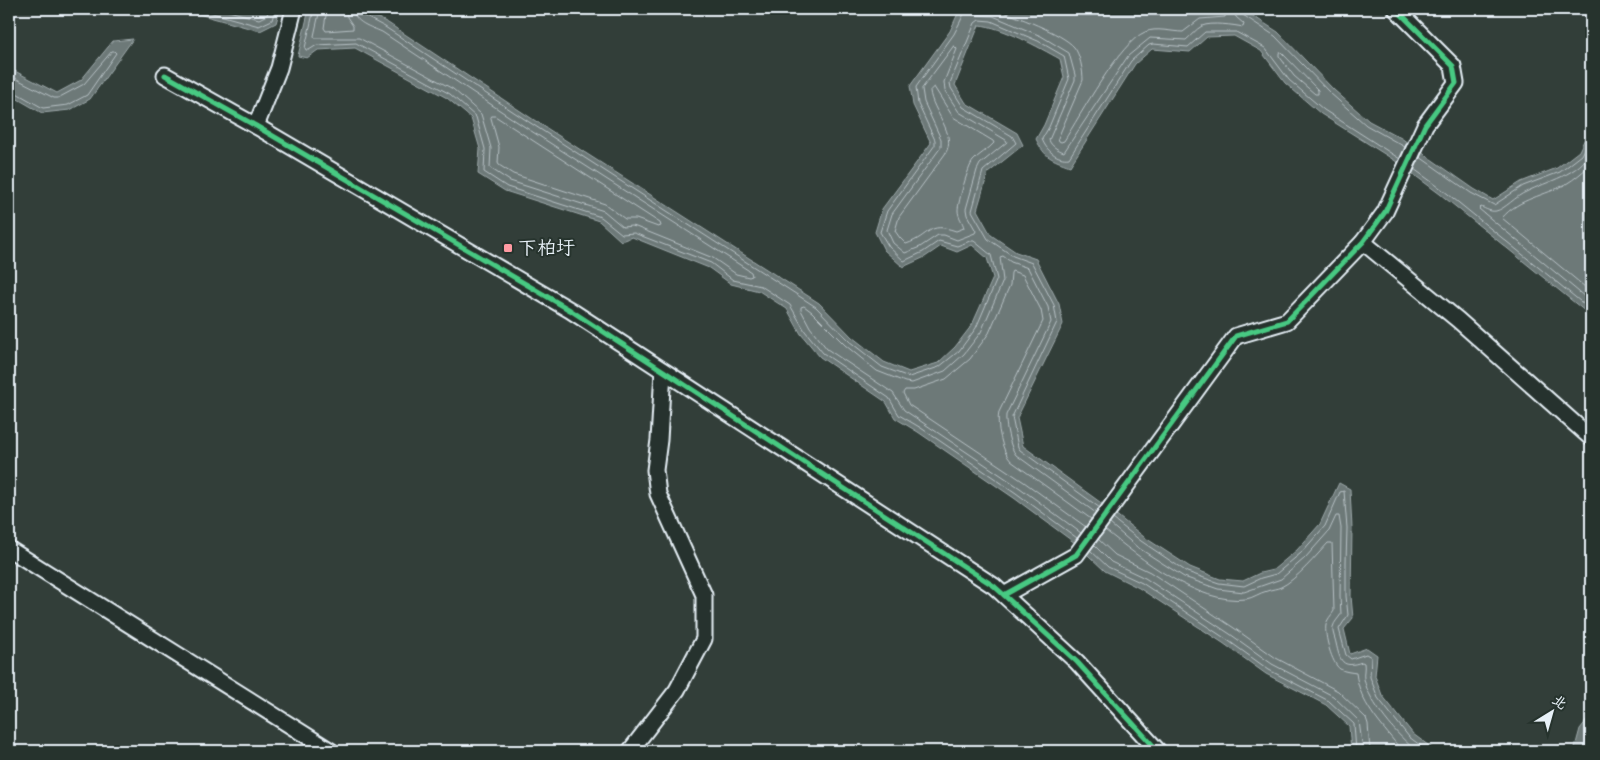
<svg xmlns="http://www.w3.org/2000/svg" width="1600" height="760" font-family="Mynerve,'LXGW WenKai TC',sans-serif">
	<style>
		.water { fill: #6d7978; stroke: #9ea9ab }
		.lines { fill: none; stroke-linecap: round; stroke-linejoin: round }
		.shore { stroke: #b7c1c5; stroke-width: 1 }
		.minor-casing { stroke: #e8f1f8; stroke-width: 19 }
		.minor { stroke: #26332d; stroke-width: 15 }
		.cycleway-casing { stroke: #26332d; stroke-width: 8 }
		.cycleway { stroke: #46c982; stroke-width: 5 }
		.poi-dot { fill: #ff9aa2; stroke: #26332d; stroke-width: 2 }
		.labels { text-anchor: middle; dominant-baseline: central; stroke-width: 4; stroke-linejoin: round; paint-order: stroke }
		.poi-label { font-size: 19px; fill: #e8f1f8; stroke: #26332d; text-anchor: start }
	</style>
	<rect width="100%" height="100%" fill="#323e39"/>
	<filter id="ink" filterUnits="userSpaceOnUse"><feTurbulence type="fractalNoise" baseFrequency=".02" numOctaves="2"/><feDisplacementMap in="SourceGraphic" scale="10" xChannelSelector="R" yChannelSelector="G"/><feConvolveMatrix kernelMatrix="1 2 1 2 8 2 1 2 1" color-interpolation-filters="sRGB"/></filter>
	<g filter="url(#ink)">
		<!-- water -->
		<g class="water">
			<path d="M180 9H280L276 23 260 31Z"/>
			<path d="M309 9H360L388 23 531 118 819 303 852 337 884 362 909 372 938 363 955 347 972 325 993 278 987 258 972 245 957 252 941 246 925 257 903 267 884 250 875 232 882 209 931 143 913 105 910 86 950 31 960 9H1242L1278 32 1334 90 1369 121 1401 138 1474 189 1493 200 1521 182 1557 168 1579 151 1588 132 1591 131V316L1440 194 1394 160 1321 114 1285 83 1261 51 1234 36 1207 37 1190 52 1152 49 1135 64 1070 166C1051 159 1045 158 1036 139L1044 125 1064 77 1060 59C1038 47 1003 27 979 25L955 85 966 103 1017 133 1023 145 988 173 977 210 991 235 1016 252 1036 259 1059 304 1063 324 1017 418 1023 446 1104 505 1144 537 1190 567 1220 579 1243 581 1260 573 1273 570 1297 550 1320 524 1339 483 1350 489 1352 528 1351 596 1353 618 1344 629 1350 654 1367 648 1377 655 1375 676 1382 695 1413 734 1436 751H1351L1349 726 1326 705 1266 674 1223 643 1139 588 1105 571 1075 543 1014 498 918 432 895 418 886 402 820 357 801 334 787 309 759 291 731 284 709 268 632 237 621 241 599 221 505 191 478 174 480 149 471 118 447 98 355 48 318 50 307 58 298 56Z"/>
			<path d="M133 39 90 99 70 110 42 113 9 94V68L57 93 81 80 113 41Z"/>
			<path d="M1591 715V751H1574L1580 729Z"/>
		</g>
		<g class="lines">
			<!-- shore -->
			<g class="shore">
				<path d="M198 9 259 26 272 20 275 9"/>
				<path d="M221 9 259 19 267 15 269 9"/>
				<path d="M314 9 305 48 306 50H309L317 45 356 43 450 94 476 117 485 149 484 172 507 187 601 217 622 234 634 233 711 263 733 280 761 286 790 305 805 331 823 353 889 398 899 415 921 428 1016 493 1077 538"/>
				<path d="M320 9 314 36 315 38H359L453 89 481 114 491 148 490 168 510 181 604 211 623 227 631 226 636 227 713 258 736 274 749 277 752 276 751 272 525 127 382 32C371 27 354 23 353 9"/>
				<path d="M327 9 324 28 326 31 353 29V26L347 17 346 9"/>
				<path d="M360 9 362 15 385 27 529 122 816 307 849 341 882 367 909 377 939 367 959 351 976 328 997 279 991 255 974 241H970L957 246 939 241 923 252 904 261 889 247 880 232 887 211 935 145V140L918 104 916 87 954 34 965 12V9"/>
				<path d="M972 9 973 15 993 16 1041 36 1069 53 1075 75V80L1049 140C1051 146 1058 150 1064 152L1128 56 1150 38 1186 40C1191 36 1196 29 1202 26 1211 22 1234 25 1243 27L1244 24 1236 17 1234 9"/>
				<path d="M996 9C1015 16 1062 33 1074 47 1080 54 1083 71 1083 80L1058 138 1059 141 1061 142 1064 141C1080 116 1120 42 1145 32 1156 27 1172 32 1183 32L1200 19 1225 17 1226 9"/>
				<path d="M1240 9 1243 15 1275 36 1330 93 1366 125 1405 147"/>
				<path d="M954 46 957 49 944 82 945 91 959 112 1006 140 1007 142 980 164 977 170 966 209 967 215 976 231 975 233 957 240 944 235H938L920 247 905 253 893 243 887 230 892 214 941 147V139L924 102 922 89Z"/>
				<path d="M1281 52 1318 90V94H1315L1294 76 1279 56V53Z"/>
				<path d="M9 75 54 98H58L84 84 112 51H114L116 53 87 95 68 105 43 108 13 91 9 90"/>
				<path d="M934 87 953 117 993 141 994 143C988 150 979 154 973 161 968 167 958 202 958 210 958 217 963 222 964 228L956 231C927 221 931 236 906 244L900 238 895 231 899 217 945 154C958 134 932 112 930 91Z"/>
				<path d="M492 116H495L660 223 661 226 658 227 636 219H625L605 204 513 174 499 165 498 163 499 147 491 118Z"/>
				<path d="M1591 151C1580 175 1547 181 1526 192 1516 196 1505 209 1496 211 1490 212 1486 209 1481 207L1479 209 1591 302"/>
				<path d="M1420 157 1471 193 1494 205 1523 186 1560 172 1582 155 1591 137"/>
				<path d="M1591 165C1583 171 1575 179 1566 184 1545 196 1519 198 1502 218L1591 292"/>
				<path d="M1414 169 1443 190 1591 310"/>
				<path d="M1100 508 1020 450 1018 447 1012 417 1057 322 1054 305 1032 263 1013 256 988 239 972 211 983 171 1016 143 1012 136 963 107 951 88 950 83 975 23 979 20 991 21 1038 41 1064 56 1069 79 1049 127 1042 139C1046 150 1057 160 1069 158L1131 61 1149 45 1153 44 1188 47 1205 32H1236L1265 48 1289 80 1324 110 1400 159"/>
				<path d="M1113 519 1141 541 1187 572 1219 583 1244 586 1261 578 1276 574 1301 553 1325 526 1340 492 1344 491 1347 528 1346 562V596L1348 615 1339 629 1346 655 1351 659 1366 654 1371 657 1370 677 1378 698 1409 737 1428 751"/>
				<path d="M1110 524 1137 547 1184 577 1218 589 1244 592 1281 579 1305 558 1329 531 1336 516H1339L1341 528 1340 596 1341 614C1339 618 1334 622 1333 627 1332 632 1335 638 1336 643 1340 661 1342 669 1362 662L1364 663C1365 668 1363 674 1364 679 1369 703 1398 737 1417 751"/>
				<path d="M1086 527 1024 482 909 405 903 393 905 390H914L946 379 970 359 989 333 1010 285 1011 273 1012 271 1023 275 1041 310 1043 321 999 412C996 424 1002 452 1011 461L1091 519"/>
				<path d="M1105 530C1140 558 1198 605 1246 599 1253 598 1259 593 1267 591 1272 589 1277 589 1281 587 1296 580 1317 555 1328 543H1332L1334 611C1331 616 1327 619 1326 625 1324 635 1332 664 1340 669 1345 672 1351 672 1356 673 1360 704 1380 723 1398 746L1404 751"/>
				<path d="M1081 533 1020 488 904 410 893 393 827 349 810 327 801 310V307L804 306 812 312 845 345 877 371 905 382 912 383 945 371 964 354 981 332 1003 281 1000 257 1003 256 1011 262 1028 268 1048 307 1051 322 1006 415C1005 424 1010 448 1016 455L1096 513"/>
				<path d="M1098 539 1115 555 1150 572 1234 628 1276 658 1338 691 1366 718 1368 724 1370 751"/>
				<path d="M1094 545 1111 562 1145 578 1230 634 1272 664 1333 696 1359 721 1363 751"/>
				<path d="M1090 550 1108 567 1142 583 1226 639 1269 670 1329 701 1354 724 1356 751"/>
			</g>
			<!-- minor casing -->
			<g class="minor-casing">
				<g id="minor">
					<path d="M165 75 256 126 570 310 994 586 1077 662 1158 751"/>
					<path d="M256 126 279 68 294 9"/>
					<path d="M1363 242 1458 320 1591 438"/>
					<path d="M9 549 331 751"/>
					<path d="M1004 595 1076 555 1236 336 1287 321 1363 242 1385 212 1425 125 1456 83 1453 66 1396 9"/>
					<path d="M630 751 677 690 704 639V595L658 494 655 470 659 440 663 371"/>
				</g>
			</g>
			<!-- minor -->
			<use href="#minor" class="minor"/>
			<!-- cycleway casing -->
			<g class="cycleway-casing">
				<g id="cycleway">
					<path d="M165 75 256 126 570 310 994 586 1077 662 1158 751"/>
					<path d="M1004 595 1076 555 1236 336 1287 321 1363 242 1385 212 1425 125 1456 83 1453 66 1396 9"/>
				</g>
			</g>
			<!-- cycleway -->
			<use href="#cycleway" class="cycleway"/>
		</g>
	</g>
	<!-- markers -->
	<rect class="poi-dot" x="503" y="243" width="10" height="10" rx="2.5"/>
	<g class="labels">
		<!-- poi labels -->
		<g class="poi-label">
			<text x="518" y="248">下柏圩</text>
		</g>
	</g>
	<!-- margin -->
	<rect width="1600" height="760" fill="none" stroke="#26332d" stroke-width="30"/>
	<rect x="15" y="15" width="1570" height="730" fill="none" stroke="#e8f1f8" stroke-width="2" filter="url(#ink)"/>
	<!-- north arrow -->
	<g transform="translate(1552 712) rotate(37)" stroke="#26332d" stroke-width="4" paint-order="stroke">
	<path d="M0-4L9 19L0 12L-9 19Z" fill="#e8f1f8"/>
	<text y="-8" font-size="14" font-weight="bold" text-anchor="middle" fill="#e8f1f8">北</text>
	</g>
</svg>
